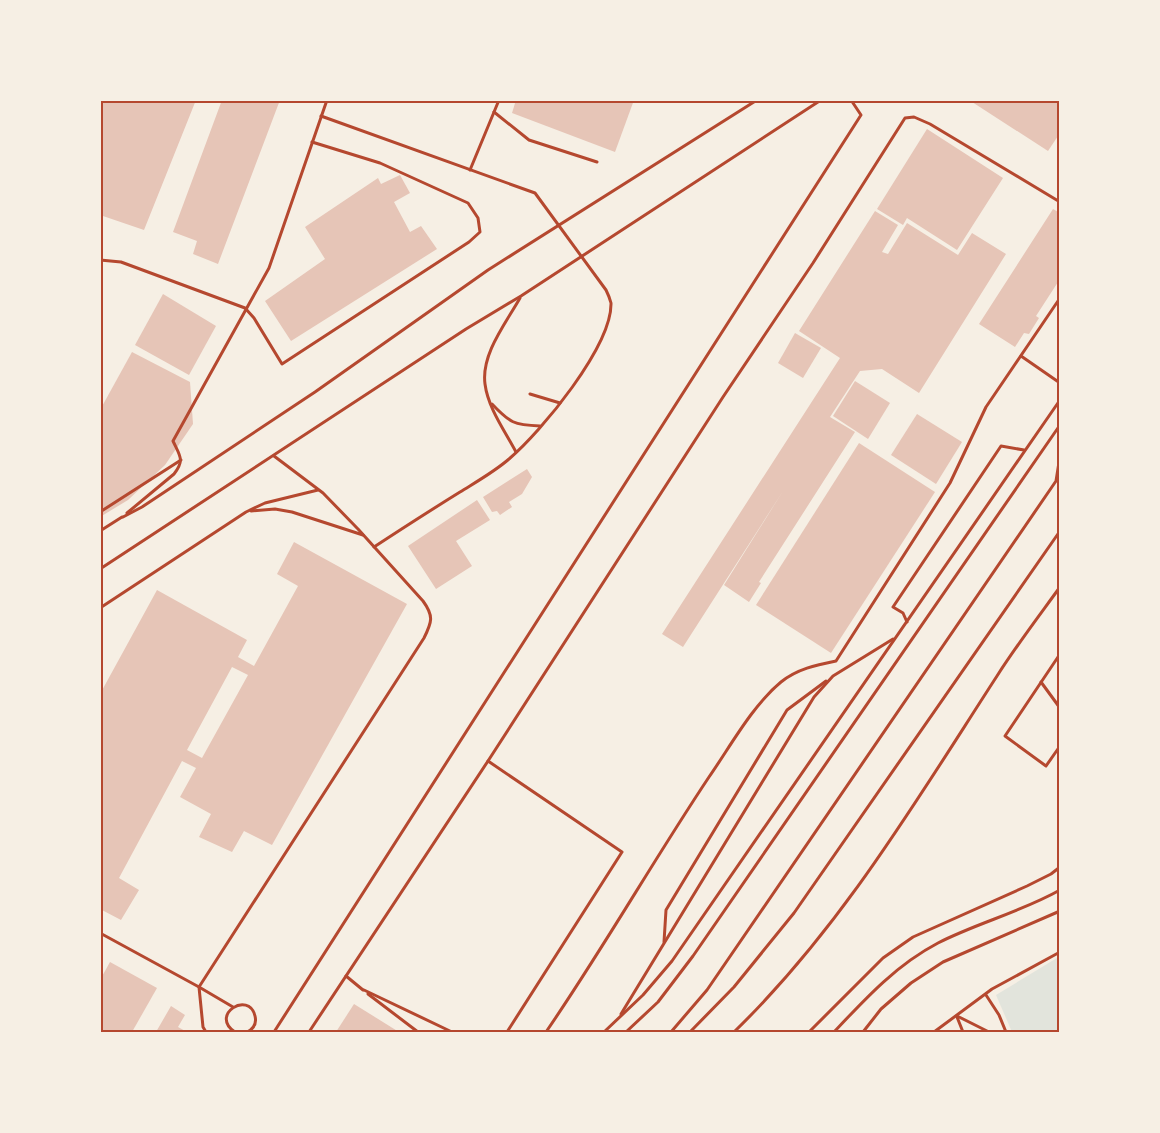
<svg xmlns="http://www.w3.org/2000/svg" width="1160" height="1133" font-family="'Work Sans',sans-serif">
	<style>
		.green { fill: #e2e4dc }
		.building { fill: #e6c5b7; fill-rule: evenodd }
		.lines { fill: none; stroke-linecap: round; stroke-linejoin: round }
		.service { stroke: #b5482f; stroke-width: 3 }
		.neatline { fill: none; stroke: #b5482f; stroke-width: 2 }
	</style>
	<rect width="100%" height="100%" fill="#f6efe4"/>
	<!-- green -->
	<path class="green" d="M1057 958H1059V1032H1012L996 995Z"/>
	<!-- building -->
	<g class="building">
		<path d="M100 100H196L144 230 100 215Z"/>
		<path d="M222 100H280L218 264 193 254 197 241 173 232Z"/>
		<path d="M516 100H634L615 152 512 113Z"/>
		<path d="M969 100H1060V133L1048 151Z"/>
		<path d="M927 129 1003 178 957 250 907 218 903 225 877 209Z"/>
		<path d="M400 175 410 193 394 202 410 232 421 226 437 249 291 341 265 301 325 259 305 227 378 178 381 184Z"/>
		<path d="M1053 209 1060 213V279L1036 316 1039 318 1029 334 1024 333 1015 347 979 324Z"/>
		<path d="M875 211 898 225 882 252 888 254 907 223 958 255 972 233 1006 254 919 393 882 369 860 371 830 417 855 432 759 582 761 583 749 602 724 585 783 491 683 647 662 634 840 358 799 331Z"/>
		<path d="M163 294 216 326 189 375 135 345Z"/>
		<path d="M795 333 821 348 803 378 778 363Z"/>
		<path d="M132 352 190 382 193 424 165 465 128 500 100 517V410Z"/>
		<path d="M855 381 890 403 868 439 833 416Z"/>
		<path d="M917 414 962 442 936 484 891 455Z"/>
		<path d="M859 443 935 492 831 653 756 605Z"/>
		<path d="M527 469 532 477 522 494 509 502 512 507 500 515 497 511 492 512 483 497Z"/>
		<path d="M477 500 490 520 456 541 472 566 436 589 408 546Z"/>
		<path d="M294 542 407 604 272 845 244 831 232 852 199 837 211 814 180 797 196 768 182 761 119 878 139 890 121 920 100 909V694L157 590 247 640 238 657 254 666 298 586 277 574ZM232 667 248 675 202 758 187 750Z"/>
		<path d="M110 962 157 988 132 1032H100V980Z"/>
		<path d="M354 1004 399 1032H336Z"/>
		<path d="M171 1006 185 1015 178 1027 187 1032H156Z"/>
	</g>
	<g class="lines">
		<!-- service -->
		<g class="service">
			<path d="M494 112 529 140 597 162"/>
			<path d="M321 116 535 193 606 290C608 294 610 299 611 303 612 346 541 432 509 459 494 472 476 482 460 492 431 510 403 528 374 547"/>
			<path d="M470 170 499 100"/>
			<path d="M100 260 121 262 245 308 254 318 282 364 469 242 480 232 478 218 468 203 380 163 312 142"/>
			<path d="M1021 356 1060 383"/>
			<path d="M530 394 560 403"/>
			<path d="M492 404C510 423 514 425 540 426"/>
			<path d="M516 452C505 431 488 408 485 384 481 354 506 323 520 298"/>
			<path d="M251 511 275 509 292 512 363 535"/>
			<path d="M100 512 181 460"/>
			<path d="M127 513 174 474C185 460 180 456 173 441L269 268 327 100"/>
			<path d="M123 517 142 507 315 392 488 270 757 100"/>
			<path d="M100 531 122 517"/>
			<path d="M100 569 466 329 521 296 821 100"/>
			<path d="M100 608 246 512 265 503 318 490"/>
			<path d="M907 622 903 613 893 607 1001 446 1024 450"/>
			<path d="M1060 654 1005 736 1046 766 1060 746"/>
			<path d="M1041 682 1060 708"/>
			<path d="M488 761 622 852 507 1032"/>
			<path d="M100 933 199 987 203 1027 206 1032"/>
			<path d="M664 942 666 910 787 710 826 681"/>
			<path d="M346 976 363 990"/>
			<path d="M364 990 452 1032"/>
			<path d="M368 994 418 1032"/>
			<path d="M986 995 999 1015 1006 1032"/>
			<path d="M233 1007 199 987 424 638C432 622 434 616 423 601L358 529 323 493 274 456"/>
			<path d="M621 1014 814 697 833 676 893 639"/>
			<path d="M957 1016 989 1032"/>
			<path d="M957 1017 963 1032"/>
			<path d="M235 1032C209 1015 249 990 255 1016 257 1024 253 1029 247 1032"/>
			<path d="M274 1032 861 115 851 100"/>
			<path d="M309 1032 488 761 723 397 813 263 905 118 914 117 930 124 1060 202"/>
			<path d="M546 1032C603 949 653 861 709 777 730 747 752 706 781 682 797 669 816 665 836 661L950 483 986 407 1060 298"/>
			<path d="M604 1032 643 995 672 961 1060 400"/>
			<path d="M626 1032 658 1002 693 956 1060 425"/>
			<path d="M671 1032 707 990 1056 481 1060 456"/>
			<path d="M690 1032 734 987 794 913 1060 531"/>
			<path d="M734 1032C841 928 916 801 997 676 1016 646 1039 616 1060 587"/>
			<path d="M809 1032 883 958 913 937 1027 886 1051 874 1060 867"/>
			<path d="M834 1032C865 999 896 965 938 943 977 923 1021 912 1060 890"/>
			<path d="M863 1032 881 1009 911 983 943 962 1060 911"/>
			<path d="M934 1032 992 989 1060 952"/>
		</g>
	</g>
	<!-- border -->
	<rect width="1160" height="1133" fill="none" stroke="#f6efe4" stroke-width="204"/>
	<rect x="102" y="102" width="956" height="929" class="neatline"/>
</svg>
